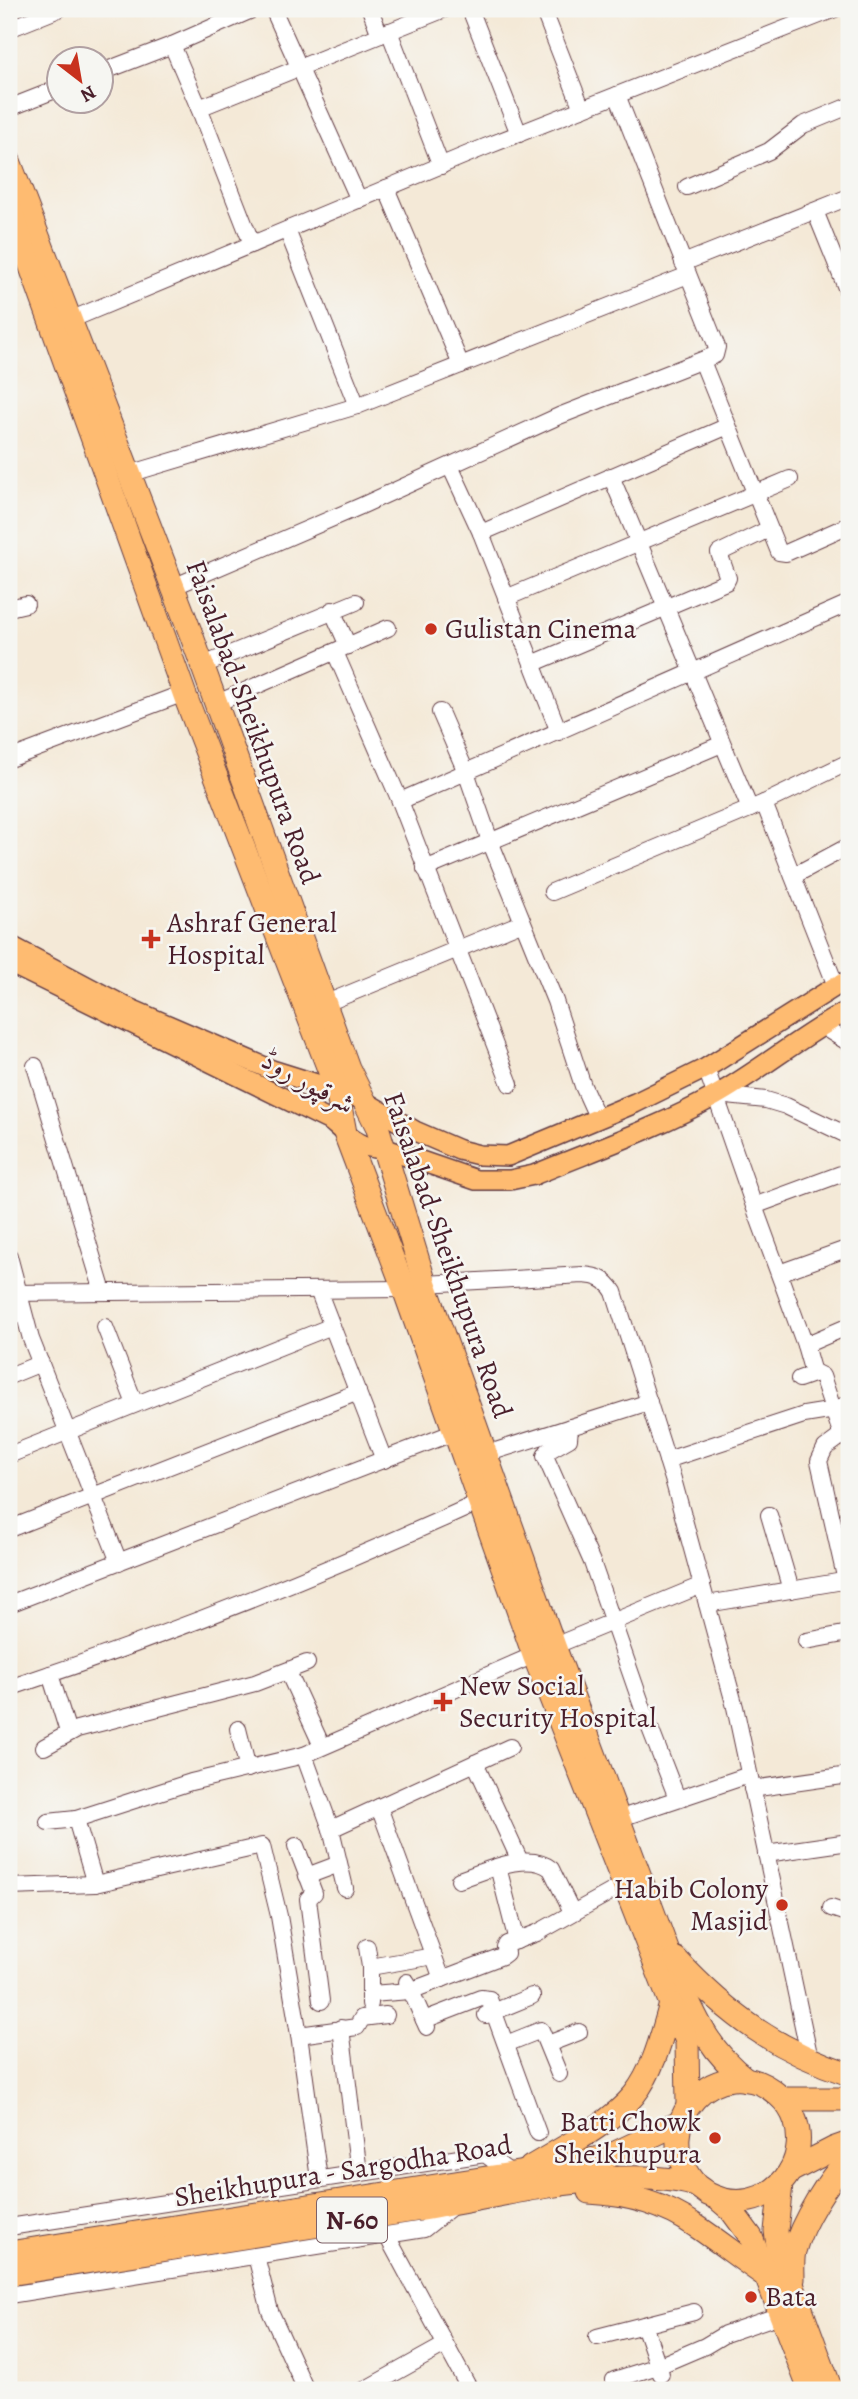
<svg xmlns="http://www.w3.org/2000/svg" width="858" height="2399" font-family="Alegreya,Amiri,serif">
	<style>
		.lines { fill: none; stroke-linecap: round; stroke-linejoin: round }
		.minor-casing { stroke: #643d45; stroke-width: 18 }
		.major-casing { stroke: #643d45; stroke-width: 22 }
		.highway-casing { stroke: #643d45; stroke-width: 25 }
		.minor { stroke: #fff; stroke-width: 16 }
		.major { stroke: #febb71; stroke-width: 19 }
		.highway { stroke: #febb71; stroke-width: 23 }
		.poi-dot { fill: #c8321e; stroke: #f6f6f2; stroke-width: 2.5 }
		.labels { text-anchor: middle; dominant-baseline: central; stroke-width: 5; stroke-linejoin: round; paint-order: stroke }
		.shield { fill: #f6f6f2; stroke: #7e6067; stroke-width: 2 }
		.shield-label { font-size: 26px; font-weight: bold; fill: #4a1f2b }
		.poi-label { font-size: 28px; fill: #4a1f2b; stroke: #f6f6f2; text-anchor: start }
		.street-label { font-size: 28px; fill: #4a1f2b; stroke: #f6f6f2 }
	</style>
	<rect width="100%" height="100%" fill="#f6f6f2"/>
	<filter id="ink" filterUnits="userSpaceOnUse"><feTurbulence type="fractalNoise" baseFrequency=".0143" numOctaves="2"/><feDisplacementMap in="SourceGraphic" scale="14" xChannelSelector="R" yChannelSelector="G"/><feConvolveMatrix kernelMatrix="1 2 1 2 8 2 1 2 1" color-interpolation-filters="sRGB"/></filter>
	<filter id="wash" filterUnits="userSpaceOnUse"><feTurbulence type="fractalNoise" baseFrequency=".00686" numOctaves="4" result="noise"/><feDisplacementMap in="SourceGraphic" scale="28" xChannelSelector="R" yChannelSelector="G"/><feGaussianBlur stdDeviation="1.57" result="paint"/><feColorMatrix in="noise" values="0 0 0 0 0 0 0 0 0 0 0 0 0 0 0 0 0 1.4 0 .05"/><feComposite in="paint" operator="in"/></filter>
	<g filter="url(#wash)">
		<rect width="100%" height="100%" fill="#f4e9d7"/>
	</g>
	<g filter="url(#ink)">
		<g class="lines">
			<!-- minor casing -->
			<g class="minor-casing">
				<g id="minor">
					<path d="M273 9 359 200"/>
					<path d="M370 9 380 35"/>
					<path d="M470 9 519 134"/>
					<path d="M543 9 582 109"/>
					<path d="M9 29 59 9"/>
					<path d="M389 31 441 166"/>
					<path d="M172 45 199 108 252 244"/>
					<path d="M102 72 172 45 254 9"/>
					<path d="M9 108 60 88"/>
					<path d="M199 108 445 9"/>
					<path d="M687 187 769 151 803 125 849 106"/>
					<path d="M386 188 461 365"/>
					<path d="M815 211 849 295"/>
					<path d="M287 230 357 406"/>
					<path d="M683 263 849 197"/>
					<path d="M70 320 485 147 835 9"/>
					<path d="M702 361 779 552 786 553 849 525"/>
					<path d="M450 466 481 533 559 732"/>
					<path d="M129 474 357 406 688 275"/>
					<path d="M611 476 750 809"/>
					<path d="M481 533 728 426"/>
					<path d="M173 587 361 506 559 416 715 355 717 347 617 95"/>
					<path d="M506 598 790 479"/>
					<path d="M9 608 26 604"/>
					<path d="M332 610 348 646"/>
					<path d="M335 652 400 801 510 1084"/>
					<path d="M532 664 726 582 728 578 719 553 769 529"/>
					<path d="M201 666 356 602"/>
					<path d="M215 704 388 628"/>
					<path d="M440 712 466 772 490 841 555 1001 583 1086 598 1119"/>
					<path d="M9 759 184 693"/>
					<path d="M400 801 849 603"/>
					<path d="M764 803 836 986"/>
					<path d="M425 869 722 744"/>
					<path d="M793 876 849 846"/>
					<path d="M552 892 764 803 849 762"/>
					<path d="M324 1004 521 923"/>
					<path d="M820 1025 849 1043"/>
					<path d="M35 1066 103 1292"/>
					<path d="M706 1068 754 1206 805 1345 813 1373"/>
					<path d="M717 1095 766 1100 786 1106 849 1136"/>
					<path d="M754 1206 849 1171"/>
					<path d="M9 1256 31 1339 119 1562"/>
					<path d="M779 1273 849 1248"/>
					<path d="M425 1284 583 1275C598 1276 606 1279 614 1292L673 1479 735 1707 810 2059"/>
					<path d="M318 1290 384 1460"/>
					<path d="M9 1293 404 1289"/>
					<path d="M105 1327 135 1404"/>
					<path d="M805 1345 849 1326"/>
					<path d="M9 1376 41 1363"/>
					<path d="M799 1379 816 1373 822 1376 840 1430V1437L825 1448 819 1461 846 1581"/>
					<path d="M570 1427 569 1439 548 1451 545 1456 592 1562 648 1723 677 1798"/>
					<path d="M486 1454 649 1402"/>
					<path d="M9 1455 332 1326"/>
					<path d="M667 1460 804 1415 835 1410 849 1403"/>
					<path d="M769 1515 791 1590"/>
					<path d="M9 1529 358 1392"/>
					<path d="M9 1604 455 1432"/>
					<path d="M707 1604 849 1580"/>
					<path d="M806 1641 849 1633"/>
					<path d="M554 1646 702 1585"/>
					<path d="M288 1672 322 1746"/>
					<path d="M50 1674 68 1732"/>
					<path d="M9 1688C169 1635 326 1572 480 1502"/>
					<path d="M238 1729 248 1769"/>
					<path d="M44 1747 77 1729 255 1683 307 1663"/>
					<path d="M304 1755 331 1829 345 1888"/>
					<path d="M475 1763 520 1861"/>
					<path d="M752 1789 849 1775"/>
					<path d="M379 1807 442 1979"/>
					<path d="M76 1819 95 1884"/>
					<path d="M618 1819 749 1775"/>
					<path d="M48 1822 76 1819 191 1782 304 1755 534 1655"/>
					<path d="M331 1829 510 1747"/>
					<path d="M296 1846 314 1893 308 1899 321 2001"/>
					<path d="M766 1854 849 1842"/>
					<path d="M498 1867 517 1941"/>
					<path d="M307 1876 339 1864"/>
					<path d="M459 1880C483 1872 528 1850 551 1869L572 1912"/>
					<path d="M9 1887 95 1884 262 1846 279 1916 299 2035 319 2179"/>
					<path d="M831 1908 849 1914"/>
					<path d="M367 1947 370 1967V2004"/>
					<path d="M370 1967 434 1956"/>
					<path d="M407 1982 427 2027"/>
					<path d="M371 1994 410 1991 502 1956 506 1953 505 1947 507 1944 537 1933 625 1884"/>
					<path d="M486 2015 532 1996"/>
					<path d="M424 2020 481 1998 489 1999 538 2133"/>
					<path d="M341 2028 359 2173"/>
					<path d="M299 2035 357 2027 362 2018 386 2015"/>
					<path d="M506 2044 541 2030 559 2074"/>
					<path d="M548 2044 579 2032"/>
					<path d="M9 2227 485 2154 512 2174"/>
					<path d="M387 2236 470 2390"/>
					<path d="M256 2256 270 2311 306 2390"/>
					<path d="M9 2295 424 2229 454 2205"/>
					<path d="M644 2325 661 2374"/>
					<path d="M597 2337 694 2312"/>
					<path d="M614 2380 658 2366 705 2346 725 2334 783 2314"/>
					<path d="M364 2390 445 2345"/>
				</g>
			</g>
			<!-- major casing -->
			<g class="major-casing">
				<g id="major">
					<path d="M9 945 124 1006 272 1070 355 1096 415 1131 459 1150 479 1155 508 1156 635 1103 706 1068 836 986 849 981"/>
					<path d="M9 963 332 1122C348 1136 361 1150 383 1148L476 1180H510L534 1175C594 1150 658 1128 715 1096 761 1070 802 1035 849 1010"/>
				</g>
			</g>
			<!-- highway casing -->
			<g class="highway-casing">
				<g id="highway">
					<path d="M9 161 191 634 348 1068 377 1126 425 1284 554 1646 678 1979C697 2021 710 2052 747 2080"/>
					<path d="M9 206 187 701 337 1090 345 1133 404 1289 534 1655 671 2004 687 2041 688 2105"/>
					<path d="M676 1959C728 2015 776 2050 849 2074"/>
					<path d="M783 2099H849"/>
					<path d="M531 2167C564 2147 610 2124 634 2095 654 2070 662 2035 671 2004"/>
					<path d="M790 2171 835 2148 849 2143"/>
					<path d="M781 2184 776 2231 778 2246 831 2390"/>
					<path d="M589 2192C626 2194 665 2204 696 2226 720 2242 742 2260 766 2276"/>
					<path d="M717 2198 731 2210 751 2237 810 2390"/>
					<path d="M9 2253 563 2166 609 2156 679 2123"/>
					<path d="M9 2274C144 2252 280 2231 416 2210 483 2199 551 2182 619 2178 640 2177 676 2178 695 2185 699 2187 704 2191 708 2194 724 2202 743 2204 760 2197 802 2180 812 2124 778 2095 720 2044 642 2125 696 2185"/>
					<path d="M793 2279C793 2270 792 2260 794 2251 802 2221 828 2180 849 2158"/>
				</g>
			</g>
			<!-- minor -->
			<use href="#minor" class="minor"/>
			<!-- major -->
			<use href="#major" class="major"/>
			<!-- highway -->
			<use href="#highway" class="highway"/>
		</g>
	</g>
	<!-- markers -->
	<g class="poi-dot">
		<circle cx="431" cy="629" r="7"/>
		<path d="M147.5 928.5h7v7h7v7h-7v7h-7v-7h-7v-7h7z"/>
		<path d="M439.5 1691.5h7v7h7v7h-7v7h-7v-7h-7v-7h7z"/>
		<circle cx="782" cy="1905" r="7"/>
		<circle cx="715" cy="2138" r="7"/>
		<circle cx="751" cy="2297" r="7"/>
	</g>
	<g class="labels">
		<!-- shield labels -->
		<rect class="shield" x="317" y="2197.5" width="70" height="45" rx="5"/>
		<g class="shield-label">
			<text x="352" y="2220">N-60</text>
		</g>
		<!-- poi labels -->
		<g class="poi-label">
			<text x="445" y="629">Gulistan Cinema</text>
			<text x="167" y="923">Ashraf General<tspan x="167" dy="32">Hospital</tspan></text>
			<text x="459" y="1686">New Social<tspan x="459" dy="32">Security Hospital</tspan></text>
			<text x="768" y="1889" text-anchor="end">Habib Colony<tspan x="768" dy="32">Masjid</tspan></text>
			<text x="701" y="2122" text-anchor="end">Batti Chowk<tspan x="701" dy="32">Sheikhupura</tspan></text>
			<text x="765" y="2297">Bata</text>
		</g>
		<!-- street labels -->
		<g class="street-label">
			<text transform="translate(253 722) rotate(70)">Faisalabad-Sheikhupura Road</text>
			<text transform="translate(308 1082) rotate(29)">شرقپور روڈ</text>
			<text transform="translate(448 1255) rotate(71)">Faisalabad-Sheikhupura Road</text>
			<text transform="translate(343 2171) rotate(-9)">Sheikhupura - Sargodha Road</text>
		</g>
	</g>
	<!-- margin -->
	<rect width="858" height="2399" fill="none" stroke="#f6f6f2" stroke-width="35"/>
	<!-- north arrow -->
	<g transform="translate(80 80) rotate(149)"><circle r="33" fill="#f6f6f2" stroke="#b1a0a2" stroke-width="2"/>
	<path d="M0-5L12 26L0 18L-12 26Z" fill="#c8321e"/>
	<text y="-10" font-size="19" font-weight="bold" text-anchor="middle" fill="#4a1f2b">N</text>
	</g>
</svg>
